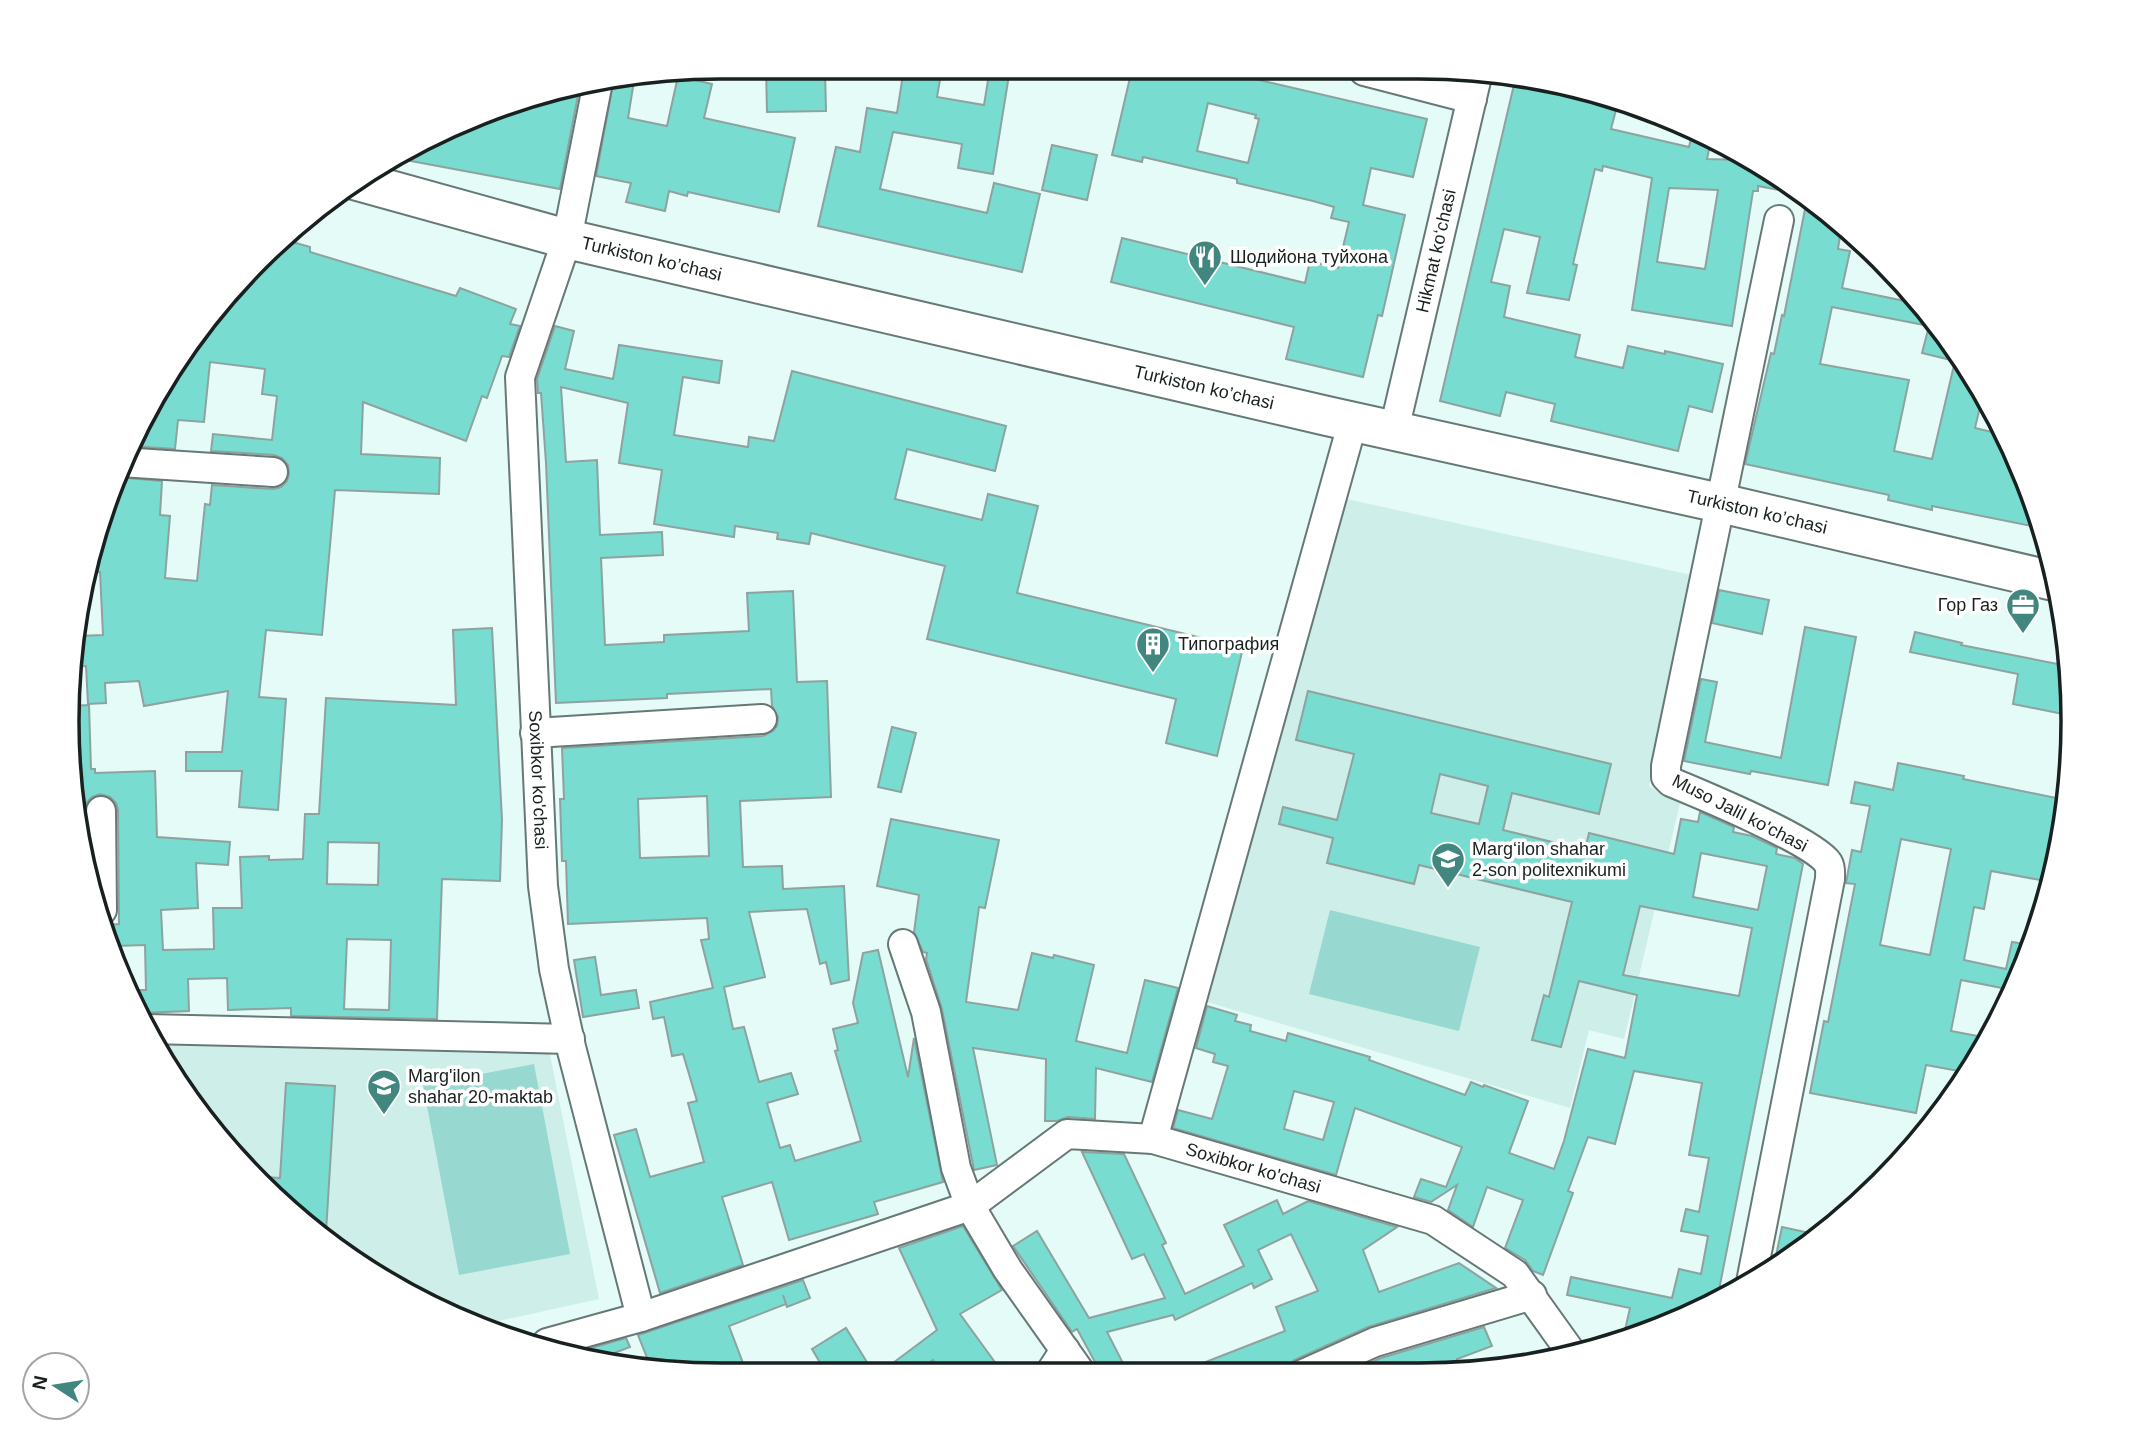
<svg xmlns="http://www.w3.org/2000/svg" width="2140" height="1442" font-family="Arial,sans-serif">
	<style>
		.built { fill: #ceeee9 }
		.green { fill: #97d8d0 }
		.building { fill: #78dcd0; stroke: #8ea29f; stroke-width: 2; fill-rule: evenodd }
		.lines { fill: none; stroke-linecap: round; stroke-linejoin: round }
		.street-casing { stroke: #667976; stroke-width: 32 }
		.secondary-casing { stroke: #667976; stroke-width: 42 }
		.street { stroke: #fff; stroke-width: 28 }
		.secondary { stroke: #fff; stroke-width: 38 }
		.labels { text-anchor: middle; dominant-baseline: central; stroke-width: 7; stroke-linejoin: round; paint-order: stroke }
		.street-label { font-size: 18px; fill: #192120; stroke: #fff }
		.poi-label { font-size: 18px; fill: #192120; stroke: #fff; text-anchor: start }
		.rim { fill: none; stroke: #192120; stroke-width: 3.5 }
	</style>
	<rect width="100%" height="100%" fill="#e4fbf7"/>
	<!-- built -->
	<g class="built">
		<path d="M1342 498 1696 576 1649 786 1680 803 1624 1039 1589 1030 1570 1108 1207 1002Z"/>
		<path d="M150 1036 548 1045 599 1299 485 1324 432 1308 258 1184 154 1048Z"/>
	</g>
	<!-- green -->
	<g class="green">
		<path d="M1330 910 1480 947 1459 1031 1309 994Z"/>
		<path d="M534 1064 570 1254 459 1275 423 1085Z"/>
	</g>
	<!-- building -->
	<g class="building">
		<path d="M766 67H793L792 71 825 70 826 111 767 112Z"/>
		<path d="M904 68H942L937 97 984 105 990 68 1010 69 993 174 958 168 962 144 893 132 880 189 987 213 994 183 1040 194 1022 272 818 226 836 147 860 152 867 108 897 113Z"/>
		<path d="M1132 69 1248 70 1246 77 1427 119 1413 177 1371 168 1363 205 1405 215 1382 316 1378 315 1363 377 1286 359 1294 327 1111 282 1122 238 1305 283 1310 261 1338 268 1349 222 1331 218 1334 207 1313 201 1237 183V179L1143 157 1142 162 1112 155ZM1208 103 1256 115 1255 118 1259 119 1248 163 1197 151Z"/>
		<path d="M678 76 712 84 704 118 795 138 779 212 688 192 687 196 669 191 665 211 626 202 631 183 596 176 613 84 634 81 628 118 667 126Z"/>
		<path d="M1516 76 1617 106 1611 129 1689 147 1693 129 1709 134 1712 136 1707 159 1744 160 1790 192 1758 186V191H1753L1732 326 1632 310 1652 178 1603 166 1602 171 1595 169 1573 264 1577 265 1569 300 1527 293 1540 237 1504 229 1491 282 1510 286 1504 317 1580 335 1575 357 1623 368 1628 346 1665 354V351L1723 364 1712 412 1689 406 1678 451 1551 421 1555 404 1506 392 1500 416 1440 401ZM1669 188 1718 190 1705 269 1657 262Z"/>
		<path d="M579 90 560 189 395 158 511 101Z"/>
		<path d="M1052 145 1097 155 1087 200 1042 190Z"/>
		<path d="M1806 204 1841 229 1838 249 1850 251 1842 288 1919 304 1963 357 1983 394 1975 428 2005 435 2024 470 2041 528 1932 506V510L1888 500 1889 495 1745 464 1771 353 1774 354 1782 315 1784 316ZM1832 307 1929 326 1922 353 1955 361 1932 459 1894 451 1909 380 1820 364Z"/>
		<path d="M289 241 310 247V252L456 296 460 288 516 309 510 324 520 326 509 357 502 356 487 398 482 396 466 441 363 402 361 454 440 458 439 494 335 490 322 635 266 630 259 697 286 699 278 810 239 807 242 771H186V752H222L228 691 144 706 139 681 105 683 106 703 88 704 86 666 71 667 78 636 103 635 100 572H93L115 477 162 481 160 515 170 516 165 578 197 581 205 504 210 505 212 485 273 489 281 487 287 481 289 474 288 465 282 458 274 455 211 451 213 434 272 440 277 396 262 394 265 369 210 362 204 422 178 420 175 449 131 446 202 322Z"/>
		<path d="M555 326 574 331 565 369 613 379 619 345 722 361 719 383 683 377 674 435 748 447 749 437 774 441 792 371 1006 426 995 471 907 449 895 499 982 520 988 494 1038 506 1017 593 1243 648 1217 756 1166 743 1176 699 927 639 945 566 811 533 809 544 777 539 778 533 735 526 734 537 654 524 662 470 619 463 628 403 561 387 566 462 597 460 600 535 662 532 663 555 601 558 605 645 664 642V635L749 631 747 593 793 591 797 682 827 681 831 797 740 801 743 867 782 866 783 889 844 886 849 980 831 984 826 962 820 964 807 909 749 912 765 977 724 987 733 1029 744 1027 759 1082 791 1073 798 1094 767 1103 780 1148 790 1145 795 1161 861 1141 835 1051 838 1050 833 1029 858 1023 853 1003 863 953 878 950 908 1077 914 1038 943 1182 874 1202 878 1214 789 1240 772 1182 722 1197 743 1265 660 1293 614 1135 636 1129 650 1177 704 1162 688 1103 697 1101 683 1054 672 1056 664 1017 653 1019 650 1002 713 988 701 940 709 939 707 918 568 924 566 861H562L560 799H564L562 748 763 736 773 731 777 726 778 717 772 706 771 689 667 694V698L556 703 546 463 541 393H538L537 379ZM707 796 709 856 640 858 638 799Z"/>
		<path d="M1719 590 1769 600 1762 634 1712 623Z"/>
		<path d="M1805 627 1856 637 1828 785 1751 771 1750 774 1684 761 1701 679 1717 682 1705 742 1781 758Z"/>
		<path d="M492 628 502 820 500 881 442 879 437 1019 291 1016V1008L228 1010 227 978 188 979 189 1011 141 1013 132 990H146L145 945 116 946 108 925 119 924 118 810 116 803 110 797 100 794 92 797 87 802 84 812H77L70 706 89 705 91 769H95V773L155 771 157 837 230 842 228 865 196 863 198 908 161 910 163 950 214 949 213 908H242L240 857 269 856V860L303 859 305 814H319L326 698 456 705 453 630ZM328 842 379 843 378 885 327 884ZM347 939 391 940 389 1010 344 1009Z"/>
		<path d="M1915 632 1962 643 1961 645 2068 666 2073 716 2013 704 2018 674 1910 652Z"/>
		<path d="M1308 691 1611 764 1599 814 1512 793 1503 830 1585 850 1589 833 1674 854 1681 819 1698 822 1700 812 1734 827 1733 832 1752 836 1777 848 1776 854 1795 858 1803 864 1717 1300 1670 1326 1644 1333 1625 1330 1630 1308 1567 1295 1571 1277 1672 1298 1679 1269 1701 1274 1708 1236 1681 1231 1686 1209 1699 1212 1709 1158 1689 1155 1702 1083 1634 1071 1615 1144 1588 1137 1568 1191 1573 1193 1543 1275 1533 1271 1525 1260 1505 1248 1523 1200 1487 1187 1473 1227 1448 1210 1457 1185 1431 1202 1414 1197 1421 1179 1446 1187 1462 1147 1355 1108 1336 1175 1173 1128 1178 1110 1212 1119 1228 1066 1213 1062 1215 1054 1196 1048 1207 1006 1237 1015 1235 1021 1251 1025 1250 1031 1286 1041 1288 1033 1370 1057 1369 1060 1465 1095 1471 1082 1483 1087 1484 1085 1528 1101 1509 1153 1554 1169 1564 1141 1588 1049 1625 1058 1637 995 1579 981 1561 1047 1532 1040 1544 995 1549 997 1572 902 1419 865 1414 884 1327 863 1333 838 1279 824 1283 807 1337 820 1354 754 1296 740ZM1440 774 1488 786 1479 824 1431 813ZM1701 853 1767 866 1758 910 1693 897ZM1640 906 1752 928 1739 996 1623 975ZM1294 1091 1334 1102 1323 1140 1284 1129Z"/>
		<path d="M892 727 916 733 901 792 878 787Z"/>
		<path d="M1898 763 1964 776 1963 779 2066 800 2061 848 2051 882 1991 871 1984 909 1974 907 1964 960 2006 969 2012 942 2032 945 2024 971 2003 1011 1998 1009 2002 988 1961 980 1951 1031 1988 1038 1969 1073 1926 1065 1916 1113 1810 1093 1824 1021 1828 1022 1855 884 1846 883 1852 850 1861 852 1870 806 1851 803 1855 782 1893 790ZM1901 839 1951 849 1930 955 1880 945Z"/>
		<path d="M891 819 999 840 985 908 979 907 966 1002 1018 1010 1032 953 1053 958 1054 955 1094 965 1076 1041 1127 1053 1145 980 1178 988 1152 1082 1096 1068 1095 1119 1068 1117 1057 1121H1045L1046 1059 973 1048 997 1165 974 1170 942 1009 926 959 927 953 923 952 914 932 919 895 877 886Z"/>
		<path d="M595 957 601 995 636 990 639 1008 583 1017 574 960Z"/>
		<path d="M286 1083 335 1086 326 1232 258 1184 252 1176 280 1178Z"/>
		<path d="M1082 1152 1124 1154 1166 1243 1162 1245 1185 1294 1244 1266 1224 1225 1277 1200 1283 1214 1308 1201 1397 1227 1363 1250 1379 1292 1459 1263 1496 1288 1368 1327 1294 1360 1287 1366 1285 1374H1175L1285 1331 1276 1307 1318 1291 1291 1234 1258 1250 1272 1279 1254 1288 1252 1283 1175 1320 1173 1315 1107 1332 1128 1373H1101L1077 1329 1072 1332 1013 1246 1037 1231 1089 1318 1165 1298 1144 1254 1132 1259Z"/>
		<path d="M963 1226 1002 1290 960 1314 1002 1372H942L933 1360 917 1372H881L937 1330 899 1248Z"/>
		<path d="M1782 1227 1819 1235 1783 1265 1773 1270Z"/>
		<path d="M803 1280 810 1298 787 1307 783 1295 786 1304 729 1326 746 1371 652 1370 638 1335Z"/>
		<path d="M1484 1327 1492 1346 1457 1359 1462 1371 1419 1376 1342 1375 1381 1358Z"/>
		<path d="M846 1328 873 1372 825 1371 812 1349Z"/>
		<path d="M626 1338 630 1347 599 1359 577 1352Z"/>
	</g>
	<g class="lines">
		<!-- street casing -->
		<g class="street-casing">
			<g id="street">
				<path d="M1364 71 1472 99"/>
				<path id="s1" d="M597 87 567 239 520 377 543 886 554 969 571 1047 641 1317"/>
				<path d="M1394 430 1478 72"/>
				<path d="M121 462 273 472"/>
				<path d="M535 733 762 719"/>
				<path d="M101 811 102 910"/>
				<path d="M903 944 926 1012 956 1168 970 1206 1008 1270 1081 1373"/>
				<path d="M147 1029 570 1039"/>
				<path d="M1153 1139 1353 421"/>
				<path d="M1751 1282 1830 879C1830 874 1831 868 1828 863 1814 841 1700 794 1671 782L1666 777V766L1779 220"/>
				<path id="s2" d="M547 1343 641 1317 970 1206 1067 1134 1153 1139 1433 1220 1515 1274 1573 1355"/>
				<path d="M1050 1373 1065 1350"/>
				<path d="M1301 1375 1375 1342 1532 1295"/>
			</g>
		</g>
		<!-- secondary casing -->
		<g class="secondary-casing">
			<g id="secondary">
				<path id="s3" d="M354 180 567 239 1327 416 1720 503 2058 582"/>
			</g>
		</g>
		<!-- street -->
		<use href="#street" class="street"/>
		<!-- secondary -->
		<use href="#secondary" class="secondary"/>
	</g>
	<!-- icons -->
	<defs>
		<g id="restaurant-pin" transform="scale(1.75)"><path d="M0 17L-7.5 6A9.5 9.5 0 1 1 7.5 6Z" fill="#41877f" stroke="#fff"/><path d="M-5-6h1v4h1v-4h1v4h1v-4h1v5L-1.5 .5V6h-2V.5L-5-1ZM5-6V6H3V1.5H1.5Q1.5-4 5-6Z" fill="#fff"/></g>
		<g id="office-pin" transform="scale(1.75)"><path d="M0 17L-7.5 6A9.5 9.5 0 1 1 7.5 6Z" fill="#41877f" stroke="#fff"/><path d="M-6-3h4V-5.5h4V-3h4V5H-6ZM-1-4.5V-3h2v-1.5ZM-6 0V1H6V0Z" fill="#fff"/></g>
		<g id="building-pin" transform="scale(1.75)"><path d="M0 17L-7.5 6A9.5 9.5 0 1 1 7.5 6Z" fill="#41877f" stroke="#fff"/><path d="M-4-6H4V6H1V3H-1V6H-4ZM-2.5-4.3h1.7v1.8h-1.7ZM.8-4.3h1.7v1.8H.8ZM-2.5-1h1.7V.8h-1.7ZM.8-1h1.7V.8H.8Z" fill="#fff"/></g>
		<g id="university-pin" transform="scale(1.75)"><path d="M0 17L-7.5 6A9.5 9.5 0 1 1 7.5 6Z" fill="#41877f" stroke="#fff"/><path d="M0-5L7-2L0 1L-7-2ZM-4 1L0 2.5L4 1V4Q0 6-4 4Z" fill="#fff"/></g>
		<g id="school-pin" transform="scale(1.75)"><path d="M0 17L-7.5 6A9.5 9.5 0 1 1 7.5 6Z" fill="#41877f" stroke="#fff"/><path d="M0-5L7-2L0 1L-7-2ZM-4 1L0 2.5L4 1V4Q0 6-4 4Z" fill="#fff"/></g>
	</defs>
	<g fill-rule="evenodd">
		<use href="#restaurant-pin" x="1205" y="257"/>
		<use href="#office-pin" x="2023" y="605"/>
		<use href="#building-pin" x="1153" y="644"/>
		<use href="#university-pin" x="1448" y="859"/>
		<use href="#school-pin" x="384" y="1086"/>
	</g>
	<g class="labels">
		<!-- street labels -->
		<g class="street-label">
			<text transform="translate(1436 251) rotate(-77)">Hikmat koʻchasi</text>
			<text stroke="none"><textPath href="#s3" startOffset="308">Turkiston ko’chasi</textPath></text>
			<text stroke="none"><textPath href="#s3" startOffset="875">Turkiston ko’chasi</textPath></text>
			<text stroke="none"><textPath href="#s3" startOffset="1442">Turkiston ko’chasi</textPath></text>
			<text stroke="none"><textPath href="#s1" startOffset="704">Soxibkor ko'chasi</textPath></text>
			<text transform="translate(1740 813) rotate(27)">Muso Jalil ko'chasi</text>
			<text stroke="none"><textPath href="#s2" startOffset="756">Soxibkor ko'chasi</textPath></text>
		</g>
		<!-- poi labels -->
		<g class="poi-label">
			<text x="1230" y="257">Шодийона туйхона</text>
			<text x="1998" y="605" text-anchor="end">Гор Газ</text>
			<text x="1178" y="644">Типография</text>
			<text x="1472" y="849">Margʻilon shahar<tspan x="1472" dy="21">2-son politexnikumi</tspan></text>
			<text x="408" y="1076">Marg'ilon<tspan x="408" dy="21">shahar 20-maktab</tspan></text>
		</g>
	</g>
	<!-- crop -->
	<path d="M0 0H2140V1442H0ZM721 79H1419A642 642 0 0 1 2061 721V721A642 642 0 0 1 1419 1363H721A642 642 0 0 1 79 721V721A642 642 0 0 1 721 79Z" fill="#fff" fill-rule="evenodd"/>
	<path class="rim" d="M721 79H1419A642 642 0 0 1 2061 721V721A642 642 0 0 1 1419 1363H721A642 642 0 0 1 79 721V721A642 642 0 0 1 721 79Z"/>
	<!-- north arrow -->
	<g transform="translate(56 1386) rotate(282)"><circle r="33" fill="#ffffff" stroke="#a3a6a6" stroke-width="2"/>
	<path d="M0-5L12 26L0 18L-12 26Z" fill="#41877f"/>
	<text y="-10" font-size="19" font-weight="bold" text-anchor="middle" fill="#192120">N</text>
	</g>
</svg>
